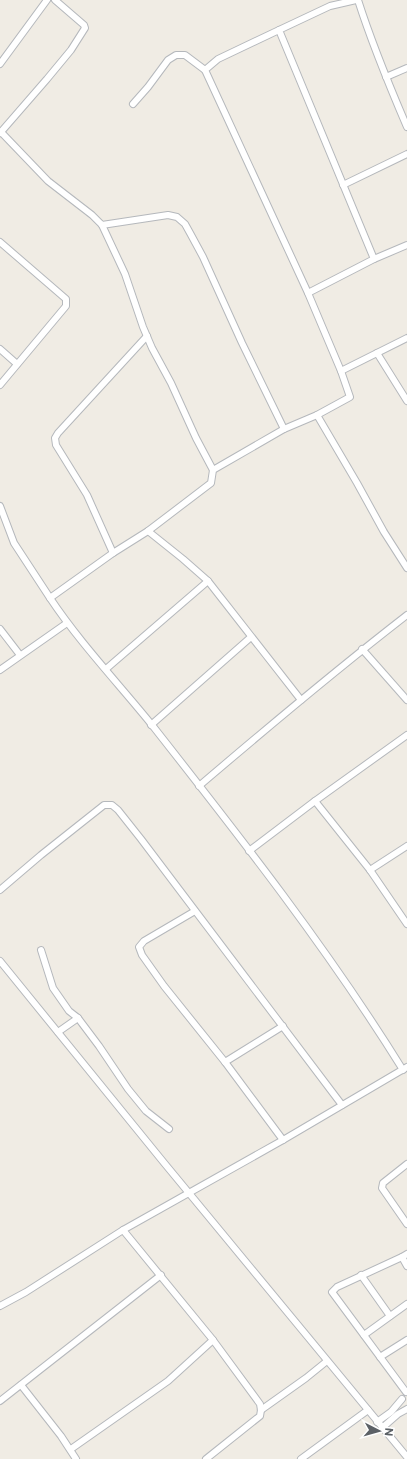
<svg xmlns="http://www.w3.org/2000/svg" width="407" height="1459" font-family="Commissioner,sans-serif">
	<style>
		.lines { fill: none; stroke-linecap: round; stroke-linejoin: round }
		.minor-casing { stroke: #b5b8bc; stroke-width: 8 }
		.minor { stroke: #fff; stroke-width: 6 }
	</style>
	<rect width="100%" height="100%" fill="#f0ece4"/>
	<g class="lines">
		<!-- minor casing -->
		<g class="minor-casing">
			<g id="minor">
				<path d="M356 0 330 6 279 30 374 259"/>
				<path d="M358 0C372 44 389 85 407 127"/>
				<path d="M279 30 218 59 205 70 308 293 341 371 350 397 317 415 357 483 384 532 407 568"/>
				<path d="M0 64 47 0"/>
				<path d="M386 77 407 68"/>
				<path d="M133 104 148 87 168 60 176 55H185L205 70"/>
				<path d="M1 132 48 181 92 215 102 225 168 215 177 217 185 224 190 233 203 257 242 343 284 429"/>
				<path d="M0 133 47 79 71 50 85 28 84 25 55 0"/>
				<path d="M343 185 407 154"/>
				<path d="M102 225 125 274 143 327 152 348 171 383 196 438 213 470"/>
				<path d="M0 242 66 299V306L0 385"/>
				<path d="M308 293 374 259 407 245"/>
				<path d="M0 349 17 364"/>
				<path d="M377 353 407 401"/>
				<path d="M341 371 407 338"/>
				<path d="M317 415 284 429 213 470 211 483 148 531 113 553 50 598C80 643 118 683 152 725 240 837 328 949 403 1070"/>
				<path d="M0 506 14 543 50 598"/>
				<path d="M148 531 183 559 208 581 301 700"/>
				<path d="M113 553 87 495 56 445 55 438 58 433 147 336"/>
				<path d="M0 629 20 655"/>
				<path d="M362 649 407 700"/>
				<path d="M106 669 208 581"/>
				<path d="M0 670 67 623"/>
				<path d="M151 725 251 637"/>
				<path d="M199 786C267 728 336 670 407 615"/>
				<path d="M315 801 370 870 407 924"/>
				<path d="M249 851 315 801 407 735"/>
				<path d="M370 870 407 846"/>
				<path d="M0 890 41 855 104 805H112L118 810 141 839 342 1105"/>
				<path d="M195 911 144 941 139 947 142 955 164 986 225 1062 283 1026"/>
				<path d="M41 950 53 988 69 1011 78 1018 99 1046 128 1089 146 1111 169 1129"/>
				<path d="M0 961 165 1164 407 1457"/>
				<path d="M58 1032 78 1018"/>
				<path d="M225 1062 283 1140"/>
				<path d="M407 1164 383 1183 382 1188 407 1224"/>
				<path d="M123 1230 213 1340 260 1404 261 1410 260 1416 206 1459"/>
				<path d="M402 1257 407 1266"/>
				<path d="M361 1275 390 1316"/>
				<path d="M0 1306 26 1292 123 1230 283 1140 407 1067"/>
				<path d="M364 1335 407 1304"/>
				<path d="M380 1357 407 1340"/>
				<path d="M21 1385 61 1436 76 1459"/>
				<path d="M406 1392 332 1292 337 1287 402 1257 407 1254"/>
				<path d="M0 1401 161 1275"/>
				<path d="M261 1410 306 1378 327 1361"/>
				<path d="M377 1422 391 1412 402 1399"/>
				<path d="M382 1428 398 1414 407 1409"/>
				<path d="M71 1449 168 1381 213 1340"/>
				<path d="M301 1459 368 1410"/>
			</g>
		</g>
		<!-- minor -->
		<use href="#minor" class="minor"/>
	</g>
	<!-- north arrow -->
	<g transform="translate(379 1431) rotate(96)" stroke="#ffffff" stroke-width="3" paint-order="stroke">
	<path d="M0-3L7 15L0 10L-7 15Z" fill="#5c6166"/>
	<text y="-6" font-size="11" font-weight="bold" text-anchor="middle" fill="#5c6166">N</text>
	</g>
</svg>
